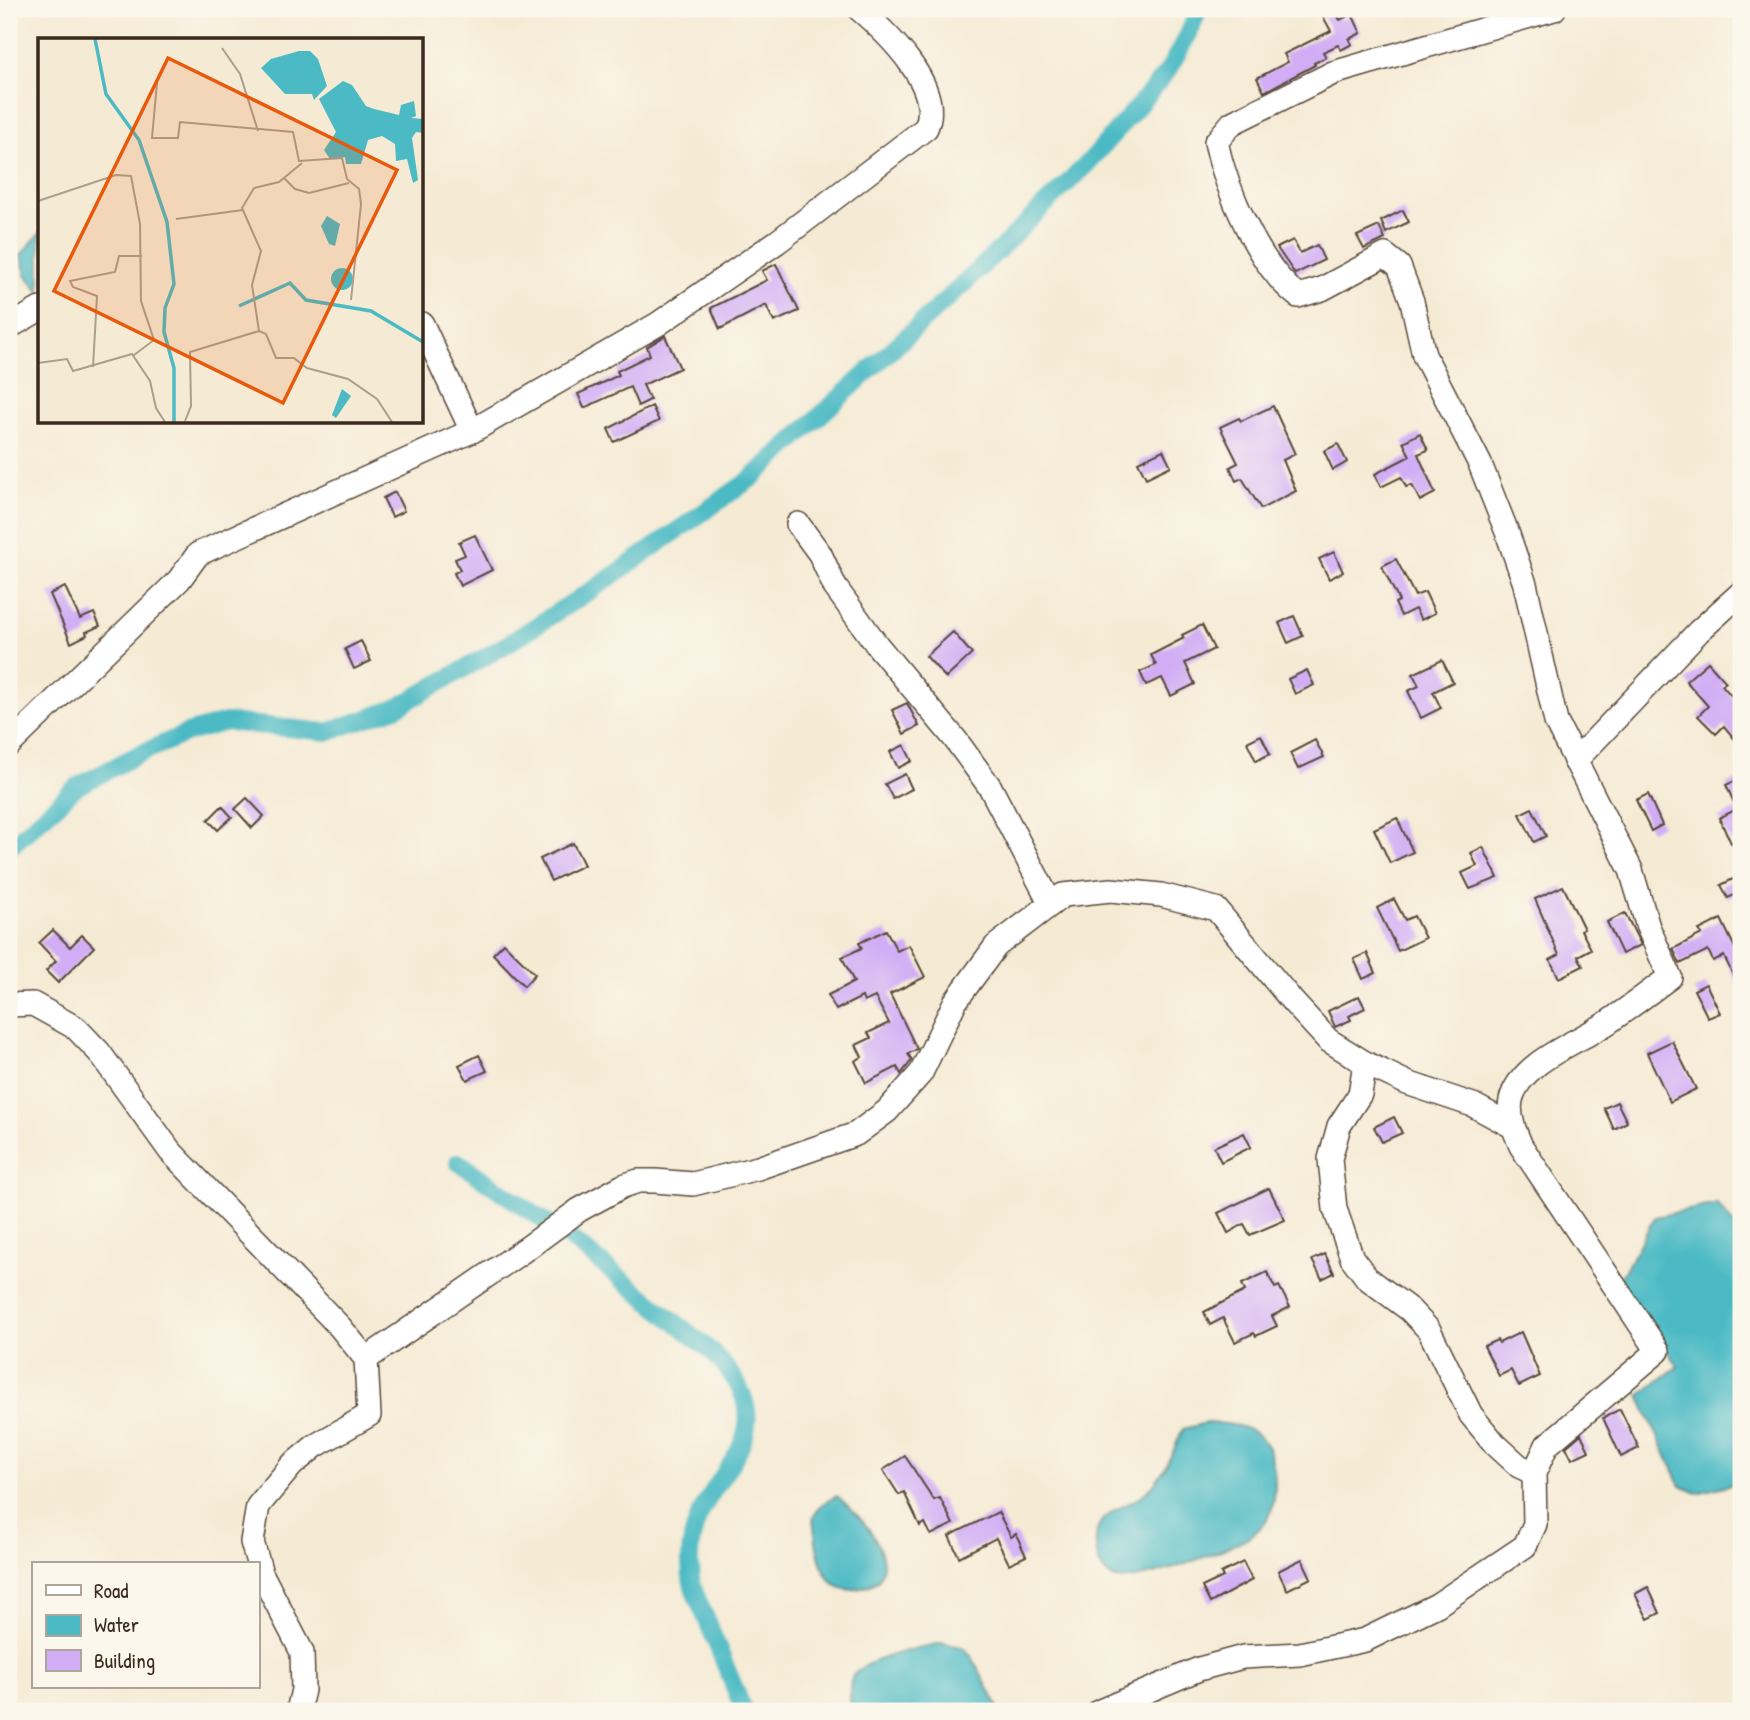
<svg xmlns="http://www.w3.org/2000/svg" width="1750" height="1720" font-family="'Patrick Hand',sans-serif">
	<style>
		.water { fill: #4bbac4; stroke: #437271; stroke-width: 2 }
		.lines { fill: none; stroke-linecap: round; stroke-linejoin: round }
		.canal { stroke: #4bbac4; stroke-width: 18 }
		.building { fill: #d2adf5 }
		.minor-casing { stroke: #574739; stroke-width: 26 }
		.minor { stroke: #fff; stroke-width: 23 }
		.inset-river { fill: none; stroke: #4bbac4; stroke-width: 3.5 }
		.inset-road { fill: none; stroke: #ab9e8c; stroke-width: 2 }
		.view { fill: #e8590c; fill-opacity: 0.15; stroke: #e8590c; stroke-width: 3.5 }
		.inset-edge { fill: none; stroke: #3b2a1e; stroke-width: 3.5 }
	</style>
	<rect width="100%" height="100%" fill="#fbf7ec"/>
	<filter id="ink" filterUnits="userSpaceOnUse"><feTurbulence type="fractalNoise" baseFrequency=".0143" numOctaves="2"/><feDisplacementMap in="SourceGraphic" scale="14" xChannelSelector="R" yChannelSelector="G"/><feConvolveMatrix kernelMatrix="1 2 1 2 8 2 1 2 1" color-interpolation-filters="sRGB"/></filter>
	<filter id="wash" filterUnits="userSpaceOnUse"><feTurbulence type="fractalNoise" baseFrequency=".00686" numOctaves="4" result="noise"/><feDisplacementMap in="SourceGraphic" scale="28" xChannelSelector="R" yChannelSelector="G"/><feGaussianBlur stdDeviation="1.57" result="paint"/><feColorMatrix in="noise" values="0 0 0 0 0 0 0 0 0 0 0 0 0 0 0 0 0 1.4 0 .05"/><feComposite in="paint" operator="in"/></filter>
	<g filter="url(#wash)">
		<rect width="100%" height="100%" fill="#f5ebd5"/>
		<!-- water -->
		<g class="water">
			<path d="M40 233V292L26 275 21 255Z"/>
			<path d="M1717 1204 1741 1233V1482L1697 1493 1681 1486 1639 1396 1678 1366 1618 1282 1655 1217Z"/>
			<path d="M1206 1423C1234 1423 1262 1426 1271 1456 1276 1474 1277 1496 1270 1514 1267 1520 1259 1530 1253 1534 1233 1548 1134 1587 1113 1578 1096 1571 1094 1546 1097 1531 1101 1510 1131 1506 1145 1493 1164 1476 1173 1451 1183 1429Z"/>
			<path d="M837 1496C856 1513 882 1537 883 1565 883 1570 880 1577 878 1581 824 1610 817 1558 813 1517L822 1504Z"/>
			<path d="M943 1643 962 1647 971 1655 1000 1711H851C850 1702 849 1687 852 1678 858 1660 924 1646 943 1643Z"/>
		</g>
		<g class="lines">
			<!-- canal -->
			<g class="canal">
				<path d="M9 848 76 787 137 755 187 733 226 722 327 732 396 708 509 643 604 582 752 478 971 277 1086 165 1139 105 1167 72 1188 35 1199 9"/>
				<path d="M458 1162 571 1239 709 1349C805 1443 692 1468 690 1557 690 1565 690 1575 692 1583 695 1596 703 1610 708 1623 720 1652 732 1682 744 1711"/>
			</g>
		</g>
		<g id="blocks">
			<!-- building -->
			<g class="building">
				<path d="M1319 9H1334L1340 20 1352 14 1361 33 1349 39 1352 44 1341 50 1338 45 1323 52 1326 57 1314 63 1315 65 1264 92 1257 78 1288 62 1284 54 1331 31Z"/>
				<path d="M1403 210 1409 222 1386 233 1381 221Z"/>
				<path d="M1379 226 1385 239 1364 249 1357 236Z"/>
				<path d="M1293 240 1300 253 1317 245 1324 260 1295 274 1277 248Z"/>
				<path d="M776 264 799 311 774 322 766 305 720 329 711 308 767 280 762 271Z"/>
				<path d="M665 336 680 368 643 385 650 400 638 406 630 387 584 408 578 394 619 375 617 371 650 355 647 347Z"/>
				<path d="M652 406 659 421 614 442 608 429Z"/>
				<path d="M1273 406 1295 454 1283 460 1296 491 1261 509 1242 478 1236 481 1230 467 1238 463 1220 427 1239 418 1241 421Z"/>
				<path d="M1420 433 1428 450 1418 454 1435 493 1420 501 1412 485 1406 487 1401 477 1381 487 1375 474 1410 456 1403 442Z"/>
				<path d="M1338 444 1347 462 1333 470 1324 451Z"/>
				<path d="M1163 450 1171 466 1146 478 1138 462Z"/>
				<path d="M395 492 404 511 392 517 383 498Z"/>
				<path d="M475 535 492 570 460 586 454 573 460 570 455 559 465 555 459 542Z"/>
				<path d="M1334 552 1343 572 1329 579 1319 559Z"/>
				<path d="M1396 559 1415 596 1425 592 1435 613 1421 620 1415 609 1401 616 1395 603 1399 601 1382 566Z"/>
				<path d="M65 587 80 619 94 613 100 626 86 632 87 635 71 643 50 594Z"/>
				<path d="M1294 616 1303 636 1288 643 1279 623Z"/>
				<path d="M1202 625 1214 649 1185 663 1195 684 1171 696 1162 678 1146 685 1140 672 1156 665 1151 655 1184 638 1182 635Z"/>
				<path d="M953 632 972 654 946 678 926 656Z"/>
				<path d="M361 641 371 661 354 669 345 649Z"/>
				<path d="M1442 660 1453 682 1433 692 1441 708 1421 718 1408 691 1419 686 1413 674Z"/>
				<path d="M1708 662 1726 682 1722 685 1741 707V747L1724 726 1716 734 1698 716 1708 706 1686 681Z"/>
				<path d="M1307 670 1314 685 1295 694 1288 679Z"/>
				<path d="M907 703 919 726 904 734 892 710Z"/>
				<path d="M1261 735 1270 754 1256 761 1247 742Z"/>
				<path d="M1315 740 1324 757 1298 769 1290 753Z"/>
				<path d="M904 745 912 761 898 768 890 752Z"/>
				<path d="M905 774 912 789 893 799 885 784Z"/>
				<path d="M1741 778V838L1731 843 1719 818 1737 809 1726 785Z"/>
				<path d="M1648 794 1662 825 1651 831 1636 800Z"/>
				<path d="M247 798 264 816 252 828 235 809Z"/>
				<path d="M222 806 232 817 218 830 208 820Z"/>
				<path d="M1532 808 1546 836 1534 842 1520 814Z"/>
				<path d="M1397 818 1413 852 1390 863 1374 829Z"/>
				<path d="M573 843 584 865 551 881 540 859Z"/>
				<path d="M1483 847 1498 878 1470 889 1462 873 1477 866 1471 853Z"/>
				<path d="M1737 877 1741 892 1728 898 1721 885Z"/>
				<path d="M1563 886 1584 929 1581 930 1591 949 1578 956 1583 966 1559 978 1550 960 1559 955 1535 899Z"/>
				<path d="M1394 899 1405 920 1414 916 1425 938 1398 951 1377 908Z"/>
				<path d="M1625 913 1641 945 1622 954 1607 922Z"/>
				<path d="M1721 919 1736 950 1741 948V992L1724 956 1713 961 1708 950 1680 964 1673 949 1702 934 1699 930Z"/>
				<path d="M53 930 70 947 82 935 94 947 58 983 46 971 56 961 39 943Z"/>
				<path d="M886 930 897 951 909 945 925 977 890 994 917 1049 908 1054 912 1060 901 1074 897 1067 866 1083 855 1061 862 1057 856 1045 871 1038 868 1033 889 1023 875 997 864 1002 862 997 836 1010 828 995 854 982 842 957 862 948 859 943Z"/>
				<path d="M504 943 535 974 524 986 493 954Z"/>
				<path d="M1367 953 1376 973 1363 979 1354 959Z"/>
				<path d="M1706 984 1720 1013 1708 1018 1694 990Z"/>
				<path d="M1359 996 1365 1008 1349 1016 1351 1020 1335 1027 1328 1011Z"/>
				<path d="M1672 1041 1696 1089 1670 1102 1647 1053Z"/>
				<path d="M479 1055 487 1071 467 1080 459 1065Z"/>
				<path d="M1617 1102 1627 1122 1614 1129 1604 1108Z"/>
				<path d="M1394 1117 1402 1133 1382 1142 1374 1127Z"/>
				<path d="M1244 1133 1251 1147 1221 1162 1214 1147Z"/>
				<path d="M1269 1188 1285 1220 1250 1235 1244 1224 1228 1233 1218 1213Z"/>
				<path d="M1325 1254 1334 1273 1322 1279 1312 1260Z"/>
				<path d="M1267 1272 1275 1288 1279 1286 1290 1307 1272 1316 1277 1326 1256 1336 1254 1333 1235 1342 1223 1318 1210 1325 1204 1312 1245 1291 1242 1284Z"/>
				<path d="M1521 1332 1540 1376 1519 1386 1511 1370 1499 1376 1484 1346 1497 1340 1499 1343Z"/>
				<path d="M1620 1409 1639 1448 1621 1457 1603 1418Z"/>
				<path d="M1581 1434 1589 1451 1572 1459 1566 1447Z"/>
				<path d="M905 1456 934 1500 940 1498 953 1524 931 1535 925 1523 920 1526 904 1492 899 1495 883 1470Z"/>
				<path d="M998 1512 1011 1537 1016 1534 1026 1556 1009 1564 996 1538 959 1557 949 1536Z"/>
				<path d="M1302 1559 1311 1578 1287 1590 1278 1571Z"/>
				<path d="M1243 1562 1252 1580 1210 1603 1202 1587 1223 1577 1221 1573Z"/>
				<path d="M1648 1587 1660 1613 1648 1619 1635 1594Z"/>
			</g>
		</g>
	</g>
	<g filter="url(#ink)">
		<use href="#blocks" fill-opacity="0" stroke="#574739" stroke-width="2"/>
		<g class="lines">
			<!-- minor casing -->
			<g class="minor-casing">
				<g id="minor">
					<path d="M422 324 472 431"/>
					<path d="M9 327 40 309"/>
					<path d="M798 524 820 554 835 587 877 645 955 739 990 787 1051 904"/>
					<path d="M9 745 179 580 198 554 472 431 658 324 777 242 926 128C944 87 887 33 859 9"/>
					<path d="M1575 761 1699 631 1741 593"/>
					<path d="M9 1005 33 1004 76 1028 99 1052 170 1151 340 1327 366 1359 369 1415 315 1446 292 1465 258 1506 252 1542 261 1573 302 1652 303 1690 298 1711"/>
					<path d="M1365 1063 1360 1094 1339 1126 1330 1159 1335 1209 1352 1258 1367 1278 1410 1310 1429 1330 1471 1415 1495 1444 1519 1466 1534 1473"/>
					<path d="M366 1359 530 1246 579 1210 623 1186 638 1181H655L693 1184 758 1168 856 1134 887 1111 921 1073 955 1002 996 946 1063 895 1111 890 1161 895 1216 909 1293 1002 1328 1040 1365 1063 1407 1083 1473 1105 1512 1126"/>
					<path d="M1100 1711 1199 1669 1243 1657 1300 1654 1365 1640 1437 1605 1525 1546 1535 1524 1534 1473 1547 1445 1658 1351 1521 1146C1515 1132 1508 1116 1511 1100 1520 1061 1580 1042 1610 1021 1630 1007 1650 992 1670 977L1648 927 1631 870 1556 722 1525 584 1507 532 1480 464 1424 355 1412 301 1399 266 1385 255 1322 289 1298 296C1259 267 1226 189 1216 142L1232 123 1333 73 1554 9"/>
				</g>
			</g>
			<!-- minor -->
			<use href="#minor" class="minor"/>
		</g>
	</g>
	<!-- overview -->
	<g transform="translate(38 38)">
		<rect width="385" height="385" fill="#f5ebd5"/>
		<path d="M261 13H272L280 21 289 48 276 62 274 56H247L223 30 233 21ZM305 43 314 47 328 68 336 71 361 77 363 67 376 63 378 78 373 80 385 81V95L378 94 374 100 380 142 375 145 369 121 358 123 357 106 344 98 330 102 323 126H308L307 119 292 121 286 112 298 94 281 61ZM289 178 302 186 297 208 291 206 283 188ZM293 241a11 11 0 1 1 22 0a11 11 0 1 1-22 0ZM304 351 313 358 298 380 294 377Z" fill="#4bbac4"/>
		<path class="inset-river" d="M57 1 68 56 101 102 129 184 136 246 127 270 126 294 136 330V384M201 268 252 245 268 262 333 273 385 304"/>
		<path class="inset-road" d="M184 10 202 36 220 93M119 45 114 100H140L142 84 255 94 261 123 304 120 309 141 321 151 323 166 313 262M246 140 257 151 271 155 311 145M385 148V184M0 163 78 137 93 138 102 186 103 263 116 302 96 317M138 181 205 172M221 293 214 247 223 213 204 170 216 150 241 144 264 125M0 325 29 321 35 333 94 316 112 343 118 370 127 384M55 329 59 258 35 249 32 243 77 234 81 218H104M147 383 153 368 152 314 221 293 228 296 238 320H256L269 330 310 341 339 361 354 384"/>
		<path class="view" d="M130 20 359 132 245 365 16 253Z"/>
		<rect width="385" height="385" class="inset-edge"/>
	</g>
	<!-- margin -->
	<rect width="1750" height="1720" fill="none" stroke="#fbf7ec" stroke-width="35"/>
	<!-- legend -->
	<rect x="32" y="1562" width="228" height="126" fill="#fbf7ec" stroke="#aea59a" stroke-width="2"/>
	<rect x="46" y="1585" width="35" height="10" fill="#ffffff" stroke="#aea59a" stroke-width="2"/>
	<text x="94" y="1598" font-size="21" fill="#3b2a1e">Road</text>
	<rect x="46" y="1615" width="35" height="21" fill="#4bbac4" stroke="#aea59a" stroke-width="2"/>
	<text x="94" y="1632" font-size="21" fill="#3b2a1e">Water</text>
	<rect x="46" y="1650" width="35" height="21" fill="#d2adf5" stroke="#aea59a" stroke-width="2"/>
	<text x="94" y="1668" font-size="21" fill="#3b2a1e">Building</text>
</svg>
